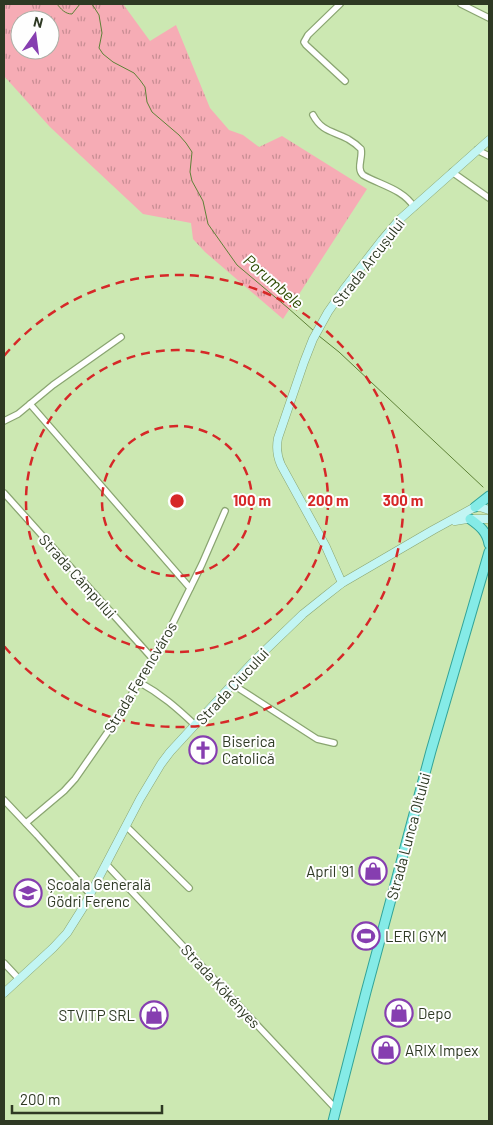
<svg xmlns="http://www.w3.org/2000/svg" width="493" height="1125" font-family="Barlow,sans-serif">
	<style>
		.grass { fill: url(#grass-tufts); fill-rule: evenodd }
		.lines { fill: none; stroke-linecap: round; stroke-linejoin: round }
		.stream { stroke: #5e8237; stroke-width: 1 }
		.minor-casing { stroke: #8aa571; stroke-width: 8 }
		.secondary-casing { stroke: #8aa571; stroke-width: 9 }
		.primary-casing { stroke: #32a498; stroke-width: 11 }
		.minor { stroke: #fff; stroke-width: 5.5 }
		.secondary { stroke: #c2f5f3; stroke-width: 8 }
		.primary { stroke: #85ebe7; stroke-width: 9 }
		.ring { fill: none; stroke: #d62828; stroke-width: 2.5; stroke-dasharray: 9 6 }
		.labels { text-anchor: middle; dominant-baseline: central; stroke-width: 4; stroke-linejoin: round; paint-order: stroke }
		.street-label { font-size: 15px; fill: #2e3923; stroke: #fefefe }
		.poi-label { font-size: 15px; fill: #2e3923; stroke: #fefefe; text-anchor: start }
		.water-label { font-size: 16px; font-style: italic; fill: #2d4a01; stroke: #fefefe }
		.centre { fill: #d62828; stroke: #fefefe; stroke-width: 2.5 }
		.ring-label { font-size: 15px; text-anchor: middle; font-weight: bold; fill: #d62828; stroke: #fefefe; stroke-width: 4; stroke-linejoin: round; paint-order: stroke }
	</style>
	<defs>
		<pattern id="grass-tufts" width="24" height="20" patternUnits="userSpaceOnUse" patternTransform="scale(1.25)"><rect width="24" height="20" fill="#f6acb5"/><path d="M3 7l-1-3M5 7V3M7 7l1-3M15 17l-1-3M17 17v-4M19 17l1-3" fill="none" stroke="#c88d93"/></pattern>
	</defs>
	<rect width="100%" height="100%" fill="#cce8b2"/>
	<!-- grass -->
	<path class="grass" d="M4 4H123L150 41 176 25 210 108 229 130 243 135 259 147 282 136 367 189 283 319 205 252 193 239 191 223 143 214 50 127 4 76ZM20 20H50V50H20Z"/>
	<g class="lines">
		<!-- stream -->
		<g class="stream">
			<path d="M57 4C61 9 65 14 72 14L80 4"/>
			<path d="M92 4 99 15 102 33 99 48 103 54 113 62 134 73 140 80 145 87 147 102 152 112 179 135 186 143 192 152 190 172 192 181 203 201 208 224 237 265 288 308 314 331"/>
			<path d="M319 336 339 352 483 487"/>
		</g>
		<!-- minor casing -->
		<g class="minor-casing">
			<g id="minor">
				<path d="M340 4 308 35 304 42 306 45 345 81"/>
				<path d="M461 4 489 18"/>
				<path d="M313 115C322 132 333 131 348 139 353 142 357 145 361 149 363 158 356 168 363 175 380 185 403 189 414 207"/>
				<path d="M477 150 489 156"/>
				<path d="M452 172 489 198"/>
				<path d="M30 404 190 588"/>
				<path d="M4 421 18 414 53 385 121 337"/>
				<path d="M4 493 153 659"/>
				<path d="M139 682C161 694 177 708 195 725"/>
				<path d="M232 684 317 739 334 743"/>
				<path d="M4 800 37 835 90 894"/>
				<path d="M26 823 64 791 75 779 107 733 126 704 171 627 202 564 225 511"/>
				<path d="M126 826 189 888"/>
				<path d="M106 864 336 1109"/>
				<path d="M4 963 19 979"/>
			</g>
		</g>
		<!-- secondary casing -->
		<g class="secondary-casing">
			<g id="secondary">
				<path d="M455 521 467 519H489"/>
				<path d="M342 583 326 547 281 465C277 456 276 448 278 438L304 362 313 339 328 312 344 289 382 240 399 220 489 140"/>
				<path d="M4 993 53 948 67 933 84 906 140 799 161 764 170 752 252 663 303 614 323 598 342 583 433 530 475 507H480L489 510"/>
			</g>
		</g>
		<!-- primary casing -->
		<g class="primary-casing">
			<g id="primary">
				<path d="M475 507 489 496"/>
				<path d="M470 519C480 526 487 532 489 544"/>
				<path d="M333 1121 366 992 431 751 489 552"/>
			</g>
		</g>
		<!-- minor -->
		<use href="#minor" class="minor"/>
		<!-- secondary -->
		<use href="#secondary" class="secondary"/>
		<!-- primary -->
		<use href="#primary" class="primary"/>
	</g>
	<!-- distance rings -->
	<g class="ring">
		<circle cx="177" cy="501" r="75"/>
		<circle cx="177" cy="501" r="151"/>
		<path d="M4 356A226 226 0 1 1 4 646"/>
	</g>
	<!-- icons -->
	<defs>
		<g id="church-ring" transform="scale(1.4375)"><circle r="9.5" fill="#fefefe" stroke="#863eb0" stroke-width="1.5"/><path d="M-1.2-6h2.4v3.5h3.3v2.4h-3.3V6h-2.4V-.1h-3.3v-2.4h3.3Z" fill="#863eb0"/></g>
		<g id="shop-ring" transform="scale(1.4375)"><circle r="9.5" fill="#fefefe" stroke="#863eb0" stroke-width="1.5"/><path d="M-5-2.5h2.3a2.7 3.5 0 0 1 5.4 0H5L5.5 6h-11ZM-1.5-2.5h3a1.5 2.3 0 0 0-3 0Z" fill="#863eb0"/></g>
		<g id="school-ring" transform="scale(1.4375)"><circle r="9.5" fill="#fefefe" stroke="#863eb0" stroke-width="1.5"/><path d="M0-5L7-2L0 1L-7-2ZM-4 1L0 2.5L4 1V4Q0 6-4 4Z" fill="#863eb0"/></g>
		<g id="stadium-ring" transform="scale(1.4375)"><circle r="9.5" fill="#fefefe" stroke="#863eb0" stroke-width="1.5"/><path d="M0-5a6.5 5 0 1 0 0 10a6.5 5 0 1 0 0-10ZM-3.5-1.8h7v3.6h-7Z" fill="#863eb0"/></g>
	</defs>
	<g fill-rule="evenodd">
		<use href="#church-ring" x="203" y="750"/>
		<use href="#shop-ring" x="373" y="871"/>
		<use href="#school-ring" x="28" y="893"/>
		<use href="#stadium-ring" x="366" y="936"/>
		<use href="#shop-ring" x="399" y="1013"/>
		<use href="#shop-ring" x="154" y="1015"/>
		<use href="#shop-ring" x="386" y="1050"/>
	</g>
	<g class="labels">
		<!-- street labels -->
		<g class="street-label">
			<text transform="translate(368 262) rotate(-52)">Strada Arcușului</text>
			<text transform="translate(78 576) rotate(48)">Strada Câmpului</text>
			<text transform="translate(140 677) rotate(-59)">Strada Ferencváros</text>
			<text transform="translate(232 686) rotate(-47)">Strada Ciucului</text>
			<text transform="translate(408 836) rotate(-75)">Strada Lunca Oltului</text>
			<text transform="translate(221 986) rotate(47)">Strada Kökényes</text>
		</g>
		<!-- poi labels -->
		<g class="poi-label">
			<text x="222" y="741">Biserica<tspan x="222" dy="17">Catolică</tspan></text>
			<text x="354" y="871" text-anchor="end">April '91</text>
			<text x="47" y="884">Școala Generală<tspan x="47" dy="17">Gödri Ferenc</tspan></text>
			<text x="385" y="936">LERI GYM</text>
			<text x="418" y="1013">Depo</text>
			<text x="135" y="1015" text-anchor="end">STVITP SRL</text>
			<text x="405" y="1050">ARIX Impex</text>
		</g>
		<!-- water labels -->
		<g class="water-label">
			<text transform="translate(274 281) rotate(41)">Porumbele</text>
		</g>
	</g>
	<circle cx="177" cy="501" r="8" class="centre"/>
	<g class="ring-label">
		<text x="252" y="506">100 m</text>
		<text x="328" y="506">200 m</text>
		<text x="403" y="506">300 m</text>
	</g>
	<!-- border -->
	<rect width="493" height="1125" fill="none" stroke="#2e3923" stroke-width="10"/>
	<!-- north arrow -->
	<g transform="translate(35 35) rotate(14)"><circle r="24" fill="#fefefe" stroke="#abafa6"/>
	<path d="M0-4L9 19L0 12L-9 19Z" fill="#863eb0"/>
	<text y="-8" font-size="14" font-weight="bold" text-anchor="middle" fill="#2e3923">N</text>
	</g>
	<!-- scale -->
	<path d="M12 1105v8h150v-8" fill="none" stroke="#2e3923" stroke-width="2.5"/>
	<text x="20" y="1105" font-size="15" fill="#2e3923" stroke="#fefefe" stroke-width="4" paint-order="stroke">200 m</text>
</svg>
